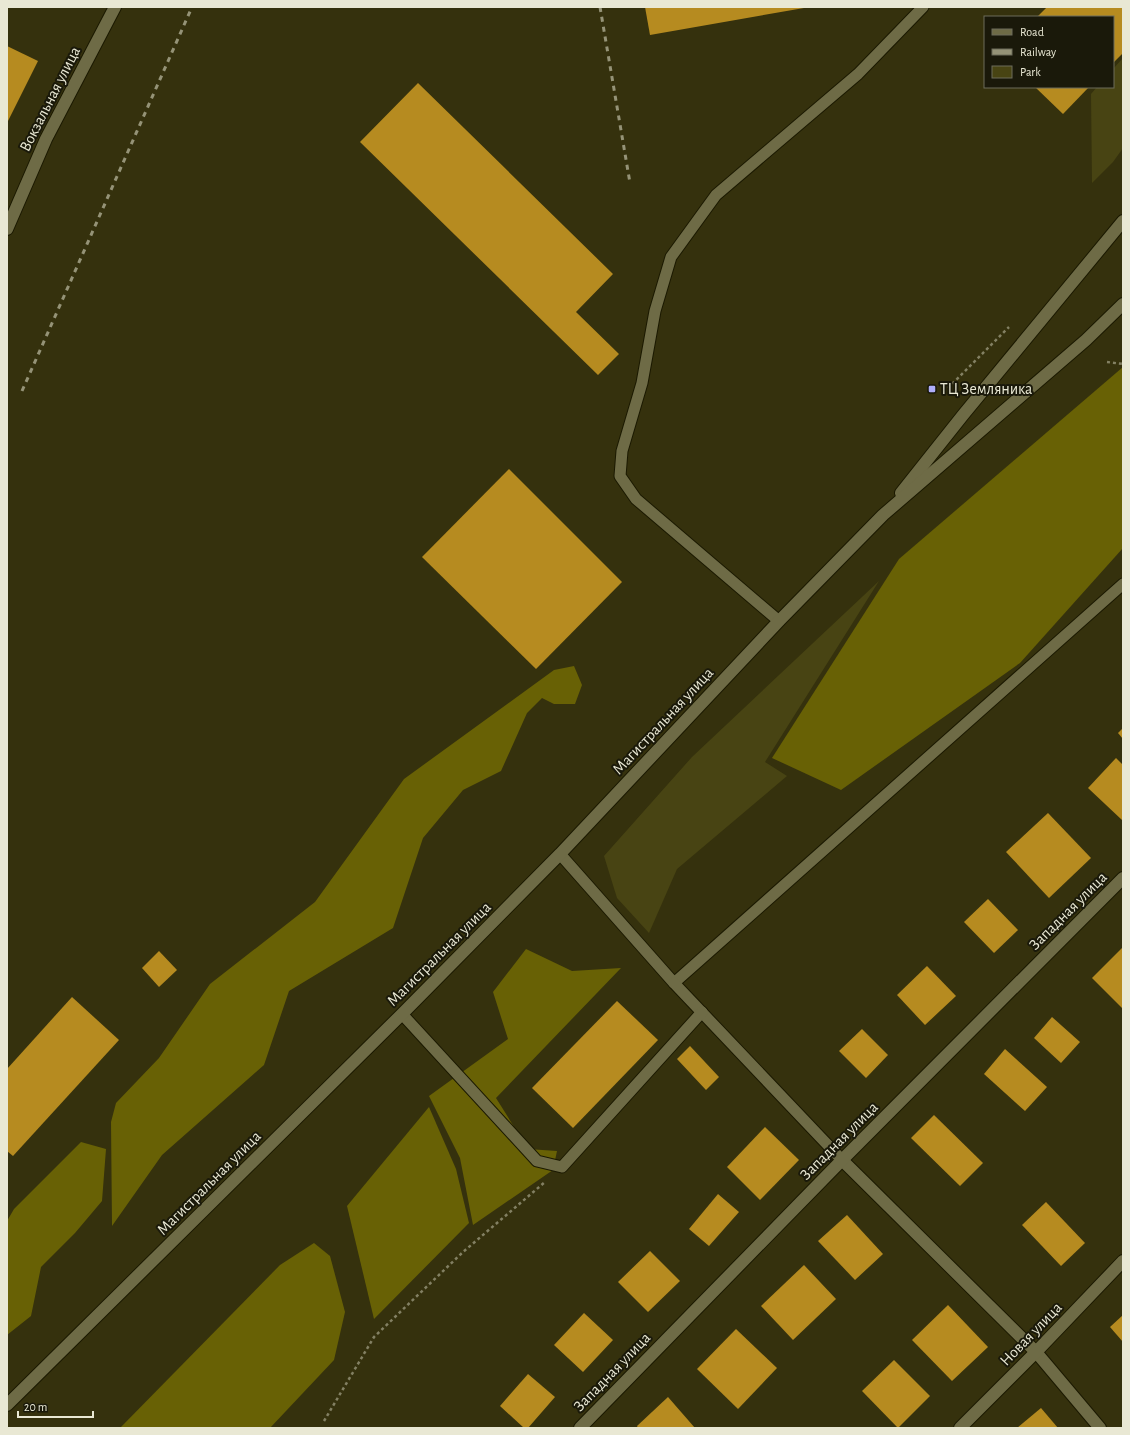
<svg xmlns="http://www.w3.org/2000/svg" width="1130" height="1435" font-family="'Alegreya Sans',sans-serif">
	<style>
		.green { fill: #484413 }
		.forest { fill: #686105 }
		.building { fill: #b68b20 }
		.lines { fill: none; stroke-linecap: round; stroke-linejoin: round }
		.lane-casing { stroke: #1b1900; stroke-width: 13 }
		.street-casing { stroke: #1b1900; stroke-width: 14 }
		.secondary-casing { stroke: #1b1900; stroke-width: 14 }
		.path { stroke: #838063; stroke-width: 2.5; stroke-dasharray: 3 3; stroke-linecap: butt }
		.lane { stroke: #6e6b46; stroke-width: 11 }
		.street { stroke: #6e6b46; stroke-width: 12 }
		.secondary { stroke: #6e6b46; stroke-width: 12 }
		.rail { stroke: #959377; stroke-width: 3; stroke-dasharray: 5 5; stroke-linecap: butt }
		.poi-dot { fill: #afaefa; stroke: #1a190a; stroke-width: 1.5 }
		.labels { text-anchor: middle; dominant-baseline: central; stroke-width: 4; stroke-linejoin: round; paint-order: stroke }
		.street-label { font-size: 16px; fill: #e9e8d4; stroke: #1a190a }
		.poi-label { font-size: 16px; fill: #e9e8d4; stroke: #1a190a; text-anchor: start }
	</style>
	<rect width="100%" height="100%" fill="#35310d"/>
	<!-- green -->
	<g class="green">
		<path d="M1123 58V148L1113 162 1092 183 1091 94 1097 87H1113V69Z"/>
		<path d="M879 581 765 762 787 776 677 869 649 933 617 898 604 856 692 757Z"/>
	</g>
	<!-- forest -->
	<g class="forest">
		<path d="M1123 367V548L1020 663 841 790 772 758 899 559Z"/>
		<path d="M574 666 582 685 575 704H554L542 698 527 713 501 771 463 790 423 838 393 928 289 991 264 1065 162 1155 112 1226 111 1122 116 1103 159 1058 210 984 315 902 404 779 554 670Z"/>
		<path d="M526 949 572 971 621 968 496 1098 528 1149 557 1151 553 1170 473 1225 460 1158 429 1096 508 1039 493 992Z"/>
		<path d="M429 1107 456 1169 469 1223 374 1319 347 1206Z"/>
		<path d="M81 1142 106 1149 102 1201 75 1233 41 1267 31 1316 7 1335V1221L14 1209Z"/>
		<path d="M314 1243 330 1256 345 1312 334 1360 270 1428H120L280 1265Z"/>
	</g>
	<!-- building -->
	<g class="building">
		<path d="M645 7H804V8L650 35Z"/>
		<path d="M1047 7H1123V53L1113 63V17H1037Z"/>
		<path d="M7 46 38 61 7 123Z"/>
		<path d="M418 83 613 274 576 312 619 354 598 375 360 142Z"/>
		<path d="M1035 87H1089L1063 114Z"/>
		<path d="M509 469 622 582 536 669 422 557Z"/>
		<path d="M1123 728V739L1118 733Z"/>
		<path d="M1116 758 1123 765V819L1122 820 1088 788Z"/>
		<path d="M1048 813 1091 858 1049 898 1006 852Z"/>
		<path d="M988 899 1018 930 994 953 964 922Z"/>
		<path d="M1123 947V1006L1122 1008 1092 978Z"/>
		<path d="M159 951 177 970 159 987 142 968Z"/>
		<path d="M927 966 956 996 925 1025 897 995Z"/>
		<path d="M72 997 119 1040 13 1156 7 1151V1069Z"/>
		<path d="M617 1001 658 1040 573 1128 532 1088Z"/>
		<path d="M1052 1017 1080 1042 1061 1063 1034 1038Z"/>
		<path d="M862 1029 888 1055 866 1078 839 1051Z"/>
		<path d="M690 1046 719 1077 706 1090 677 1059Z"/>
		<path d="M1005 1049 1047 1087 1025 1111 984 1074Z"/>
		<path d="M934 1115 983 1163 960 1186 911 1138Z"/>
		<path d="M765 1127 799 1160 760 1200 727 1167Z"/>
		<path d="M718 1194 739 1212 709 1246 689 1229Z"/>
		<path d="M1046 1202 1085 1243 1061 1266 1022 1225Z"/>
		<path d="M847 1215 883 1254 855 1280 818 1241Z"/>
		<path d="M650 1251 680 1281 648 1312 618 1282Z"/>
		<path d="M804 1265 836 1299 793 1340 761 1306Z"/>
		<path d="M948 1305 988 1347 952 1381 912 1340Z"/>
		<path d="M584 1313 613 1340 583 1372 554 1345Z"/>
		<path d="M1123 1315V1342L1110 1327Z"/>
		<path d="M736 1329 777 1368 738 1409 697 1369Z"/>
		<path d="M894 1360 930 1396 898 1428 862 1391Z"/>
		<path d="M528 1374 555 1397 528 1428H524L500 1406Z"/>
		<path d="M668 1397 695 1428H638L637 1426Z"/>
		<path d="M1041 1408 1058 1428H1017Z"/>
	</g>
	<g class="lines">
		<!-- lane casing -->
		<g class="lane-casing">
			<g id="lane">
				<path d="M779 621 636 499 620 476 622 451 642 383 655 311 671 257 716 195 858 74 923 7"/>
				<path d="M560 854 674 983 1123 584"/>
				<path d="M674 983 842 1160"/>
				<path d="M402 1014 537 1161 562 1167 702 1012"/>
			</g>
		</g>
		<!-- street casing -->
		<g class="street-casing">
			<g id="street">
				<path d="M7 229 46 139 115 7"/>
				<path d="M842 1160 1036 1352 1100 1428"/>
				<path d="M580 1428 842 1160 1123 878"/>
				<path d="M960 1428 1036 1352 1123 1261"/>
			</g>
		</g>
		<!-- secondary casing -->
		<g class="secondary-casing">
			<g id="secondary">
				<path d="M901 493 963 415 1123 221"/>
				<path d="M7 1405 402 1014 560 854 779 621 883 515 1086 340 1123 304"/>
			</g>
		</g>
		<!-- path -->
		<g class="path">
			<path d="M1107 362 1123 364"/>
			<path d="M948 388 1009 327"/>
			<path d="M324 1421 374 1337 463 1252 545 1182"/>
		</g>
		<!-- lane -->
		<use href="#lane" class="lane"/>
		<!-- street -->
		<use href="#street" class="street"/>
		<!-- secondary -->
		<use href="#secondary" class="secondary"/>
		<!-- rail -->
		<g class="rail">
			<path d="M600 7 630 183"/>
			<path d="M22 391 192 7"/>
		</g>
	</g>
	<!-- markers -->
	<rect class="poi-dot" x="928" y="385" width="8" height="8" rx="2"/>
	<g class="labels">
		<!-- street labels -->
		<g class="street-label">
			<text transform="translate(50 99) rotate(-63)">Вокзальная улица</text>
			<text transform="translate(663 721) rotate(-47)">Магистральная улица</text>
			<text transform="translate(1068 911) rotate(-45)">Западная улица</text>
			<text transform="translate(439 954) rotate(-45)">Магистральная улица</text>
			<text transform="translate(839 1141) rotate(-45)">Западная улица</text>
			<text transform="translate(209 1183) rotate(-45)">Магистральная улица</text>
			<text transform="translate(1031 1334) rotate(-46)">Новая улица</text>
			<text transform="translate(612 1372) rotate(-46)">Западная улица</text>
		</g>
		<!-- poi labels -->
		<g class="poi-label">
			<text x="940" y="389">ТЦ Земляника</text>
		</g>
	</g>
	<!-- border -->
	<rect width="1130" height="1435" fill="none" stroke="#e9e8d4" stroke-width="16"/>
	<!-- legend -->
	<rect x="984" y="16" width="130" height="72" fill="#1a190a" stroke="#6d6c5b"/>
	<rect x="992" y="29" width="20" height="6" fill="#6e6b46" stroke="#6d6c5b"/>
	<text x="1020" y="36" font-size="12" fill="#e9e8d4">Road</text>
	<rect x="992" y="49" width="20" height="6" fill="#959377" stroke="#6d6c5b"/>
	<text x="1020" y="56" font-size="12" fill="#e9e8d4">Railway</text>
	<rect x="992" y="66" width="20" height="12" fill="#484413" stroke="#6d6c5b"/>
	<text x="1020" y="76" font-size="12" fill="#e9e8d4">Park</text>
	<!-- scale -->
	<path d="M18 1411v6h75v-6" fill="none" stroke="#e9e8d4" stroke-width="2"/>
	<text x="24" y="1411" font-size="12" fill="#e9e8d4" stroke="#1a190a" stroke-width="3" paint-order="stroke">20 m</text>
</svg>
